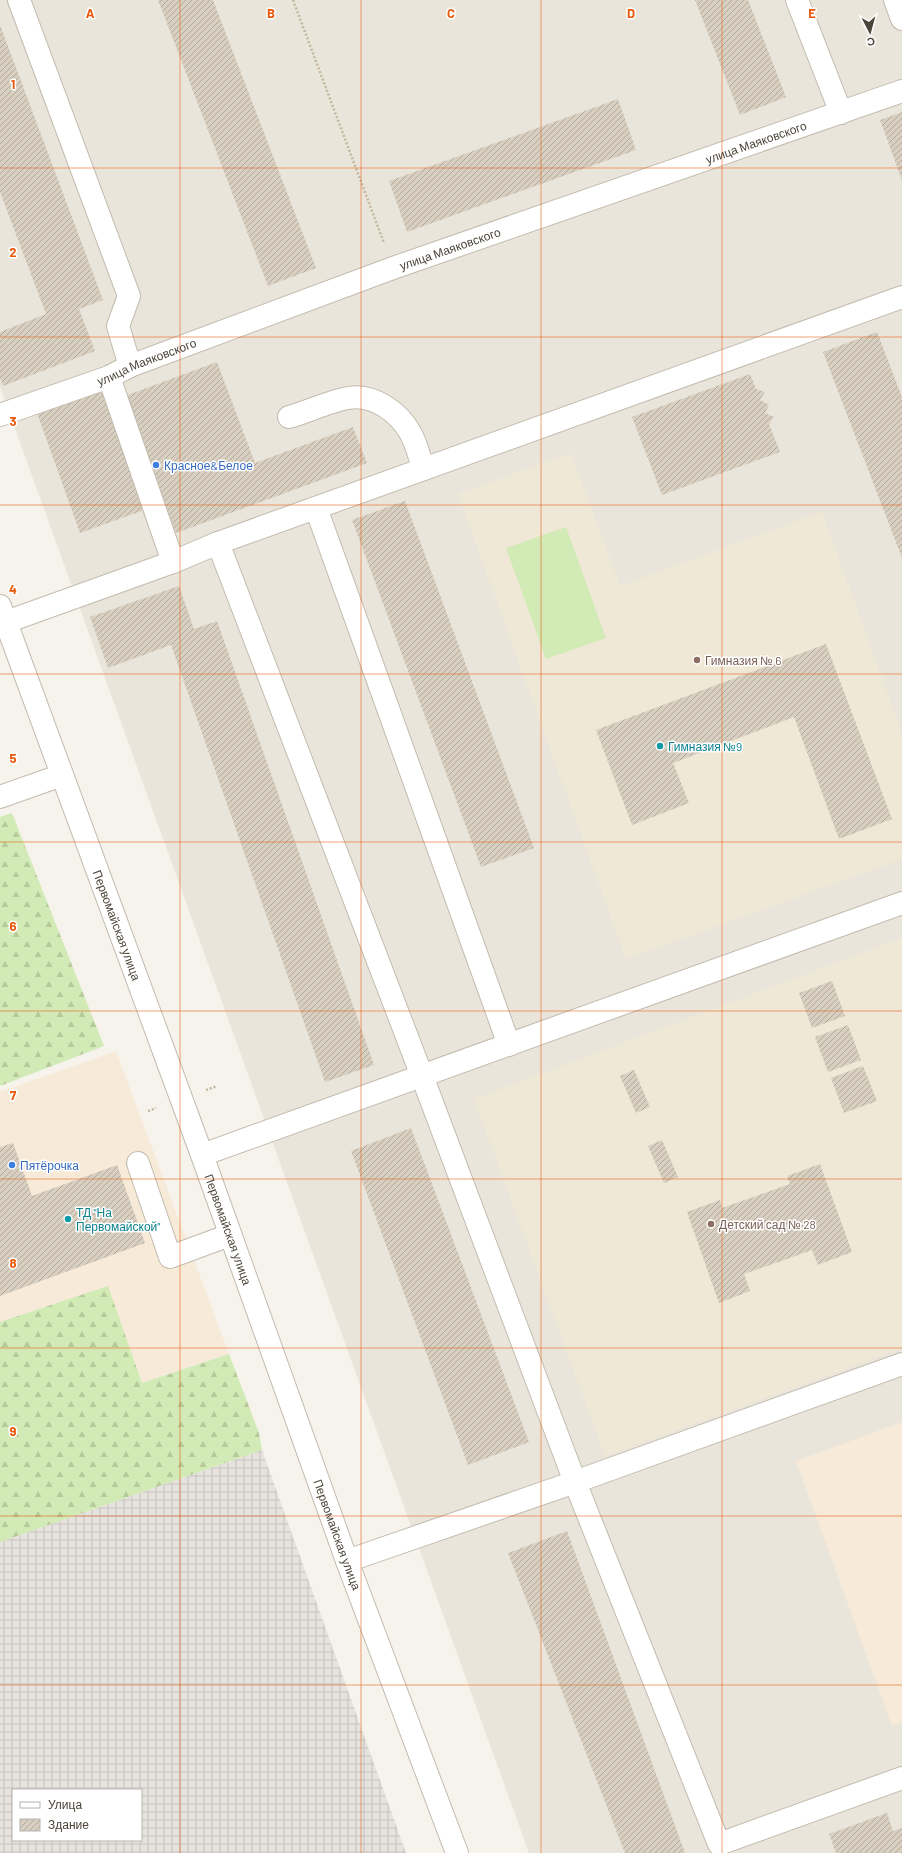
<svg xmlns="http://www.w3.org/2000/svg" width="902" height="1853" font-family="Barlow,sans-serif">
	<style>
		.residential { fill: #eae5da }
		.commercial { fill: #f7ead8 }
		.industrial { fill: url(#industrial-grid); fill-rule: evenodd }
		.education { fill: #efe8d6 }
		.forest { fill: url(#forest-firs) }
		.garden { fill: #d2eab5 }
		.building { fill: url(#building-hatch) }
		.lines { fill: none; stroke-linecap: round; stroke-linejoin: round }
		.minor-casing { stroke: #c2bbae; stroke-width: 24 }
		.path { stroke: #c4b79f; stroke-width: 2.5; stroke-dasharray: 2 2; stroke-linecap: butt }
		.minor { stroke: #fff; stroke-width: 22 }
		.grid { fill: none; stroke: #e8590c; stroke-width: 1; stroke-opacity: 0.55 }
		.shop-dot { fill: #3f7fe0; stroke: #fff; stroke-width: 1.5 }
		.education-dot { fill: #8d6e63; stroke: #fff; stroke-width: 1.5 }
		.culture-dot { fill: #0f9aa8; stroke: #fff; stroke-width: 1.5 }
		.labels { text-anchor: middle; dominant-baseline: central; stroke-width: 3; stroke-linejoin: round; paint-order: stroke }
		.street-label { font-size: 12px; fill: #4b4439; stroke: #fff }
		.shop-label { font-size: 12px; fill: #366cbe; stroke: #fff; text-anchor: start }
		.education-label { font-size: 12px; fill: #785e54; stroke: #fff; text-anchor: start }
		.culture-label { font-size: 12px; fill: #0d838f; stroke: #fff; text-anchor: start }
		.grid-label { font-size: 13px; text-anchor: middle; font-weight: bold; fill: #e8590c; stroke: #fff; stroke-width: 3; stroke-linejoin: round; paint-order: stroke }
	</style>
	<defs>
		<pattern id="industrial-grid" width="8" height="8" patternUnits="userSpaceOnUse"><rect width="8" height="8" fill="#e6e2dd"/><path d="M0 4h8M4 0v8" fill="none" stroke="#c7c3be"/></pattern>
		<pattern id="forest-firs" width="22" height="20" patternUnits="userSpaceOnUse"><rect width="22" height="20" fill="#d2eab5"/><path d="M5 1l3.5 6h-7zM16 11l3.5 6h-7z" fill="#b6ca9c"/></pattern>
		<pattern id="building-hatch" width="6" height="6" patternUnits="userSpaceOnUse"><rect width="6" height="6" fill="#d8cfc1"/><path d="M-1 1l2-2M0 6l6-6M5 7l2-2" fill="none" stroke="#b1aa9e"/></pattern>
	</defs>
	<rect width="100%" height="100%" fill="#f6f3ec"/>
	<!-- residential -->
	<path class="residential" d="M0 0H902V1853H529L0 387Z"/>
	<!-- commercial -->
	<g class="commercial">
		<path d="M116 1051 229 1354 142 1383 108 1287 0 1322V1092Z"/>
		<path d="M902 1422V1722L892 1726 796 1461Z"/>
	</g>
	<!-- industrial -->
	<path class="industrial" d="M262 1450 406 1853H0V1542ZM13 1790H141V1840H13Z"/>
	<!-- education -->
	<g class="education">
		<path d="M571 453 620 586 822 512 902 734V859L626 959 458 494Z"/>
		<path d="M902 938V1348L605 1456 474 1099Z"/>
	</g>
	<!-- forest -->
	<g class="forest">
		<path d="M12 813 104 1046 0 1086V817Z"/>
		<path d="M108 1286 142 1383 229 1354 259 1433 262 1450 0 1542V1322Z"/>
	</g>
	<!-- garden -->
	<path class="garden" d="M566 527 606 638 546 659 506 548Z"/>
	<!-- building -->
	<g class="building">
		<path d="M158 0H213L316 268 268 286Z"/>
		<path d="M695 0H748L786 97 740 115Z"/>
		<path d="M0 25 103 300 79 309 95 351 3 386 0 378V332L46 314 0 192Z"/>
		<path d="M618 99 636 150 407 232 389 181Z"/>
		<path d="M902 112V180L880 120Z"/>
		<path d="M877 332 902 397V558L823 352Z"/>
		<path d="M217 362 255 463 353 427 367 463 176 533 125 396Z"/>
		<path d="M750 374 756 389 765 392 760 400 769 405 765 413 774 417 769 424 780 452 662 495 632 417Z"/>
		<path d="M104 388 147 509 80 533 37 413Z"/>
		<path d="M405 501 534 848 481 867 352 520Z"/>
		<path d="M179 586 194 629 217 621 374 1065 325 1082 171 645 108 668 90 617Z"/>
		<path d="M826 644 892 819 839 839 794 717 673 763 689 803 632 825 596 730Z"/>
		<path d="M832 981 845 1016 812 1028 799 993Z"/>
		<path d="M848 1025 861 1060 828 1072 815 1037Z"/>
		<path d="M863 1066 877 1101 844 1113 831 1078Z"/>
		<path d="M634 1070 650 1107 636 1113 620 1076Z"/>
		<path d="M411 1128 529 1442 468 1465 351 1151Z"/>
		<path d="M662 1140 678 1177 664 1183 648 1146Z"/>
		<path d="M13 1143 32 1196 117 1165 145 1243 0 1296V1147Z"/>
		<path d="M820 1164 852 1252 818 1265 812 1250 744 1274 750 1291 719 1303 687 1212 720 1200 722 1208 790 1184 787 1176Z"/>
		<path d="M567 1531 685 1853H625L508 1553Z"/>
		<path d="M887 1813 893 1831 902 1828V1853H836L829 1834Z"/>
	</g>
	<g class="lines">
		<!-- minor casing -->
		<g class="minor-casing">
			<g id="minor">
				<path d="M19 0 129 296 118 326 130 366"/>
				<path d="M797 0 841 113"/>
				<path d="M895 0 902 19"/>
				<path d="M109 377 173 562"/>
				<path id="s1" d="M0 415 109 377 130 366 393 268 902 91"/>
				<path d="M289 417C307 412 330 401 348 398 373 393 399 412 411 434 416 444 420 457 423 469"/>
				<path d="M316 508 509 1045"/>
				<path d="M218 543 422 1076 575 1482 719 1844 902 1778"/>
				<path id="s2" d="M0 606 202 1155 347 1561 457 1853"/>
				<path d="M6 622 173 562 218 543 902 297"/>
				<path d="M0 797 62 775"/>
				<path d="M202 1155 902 903"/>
				<path d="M138 1163 170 1257 230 1235"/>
				<path d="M347 1561 575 1482 902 1364"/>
			</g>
		</g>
		<!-- path -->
		<g class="path">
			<path d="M293 0 384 243"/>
			<path d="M206 1090 217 1086"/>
			<path d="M148 1111 156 1108"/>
		</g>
		<!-- minor -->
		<use href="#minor" class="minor"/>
	</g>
	<!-- grid -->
	<path class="grid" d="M180 0V1853M361 0V1853M541 0V1853M722 0V1853M0 168H902M0 337H902M0 505H902M0 674H902M0 842H902M0 1011H902M0 1179H902M0 1348H902M0 1516H902M0 1685H902"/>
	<!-- markers -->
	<g class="shop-dot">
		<circle cx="156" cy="465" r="4"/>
		<circle cx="12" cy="1165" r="4"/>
	</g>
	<g class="education-dot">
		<circle cx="697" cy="660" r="4"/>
		<circle cx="711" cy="1224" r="4"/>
	</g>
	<g class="culture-dot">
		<circle cx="660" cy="746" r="4"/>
		<circle cx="68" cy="1219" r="4"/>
	</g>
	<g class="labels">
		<!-- street labels -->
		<g class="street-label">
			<text stroke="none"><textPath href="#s1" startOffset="804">улица Маяковского</textPath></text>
			<text stroke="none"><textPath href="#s1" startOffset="480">улица Маяковского</textPath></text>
			<text stroke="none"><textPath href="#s1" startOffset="156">улица Маяковского</textPath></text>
			<text stroke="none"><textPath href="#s2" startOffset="340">Первомайская улица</textPath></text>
			<text stroke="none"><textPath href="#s2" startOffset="664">Первомайская улица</textPath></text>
			<text stroke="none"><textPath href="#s2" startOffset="988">Первомайская улица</textPath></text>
		</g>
		<!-- shop labels -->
		<g class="shop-label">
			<text x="164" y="465">Красное&amp;Белое</text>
			<text x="20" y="1165">Пятёрочка</text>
		</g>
		<!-- education labels -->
		<g class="education-label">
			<text x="705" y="660">Гимназия № 6</text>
			<text x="719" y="1224">Детский сад № 28</text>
		</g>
		<!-- culture labels -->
		<g class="culture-label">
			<text x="668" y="746">Гимназия №9</text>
			<text x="76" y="1212">ТД "На<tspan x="76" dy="14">Первомайской"</tspan></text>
		</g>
	</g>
	<g class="grid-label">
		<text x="90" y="18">A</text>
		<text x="271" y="18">B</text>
		<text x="451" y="18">C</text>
		<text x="631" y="18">D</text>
		<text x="812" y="18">E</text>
		<text x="13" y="89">1</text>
		<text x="13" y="257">2</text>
		<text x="13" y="426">3</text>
		<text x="13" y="594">4</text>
		<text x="13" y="763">5</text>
		<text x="13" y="931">6</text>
		<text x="13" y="1100">7</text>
		<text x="13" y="1268">8</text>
		<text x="13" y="1436">9</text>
	</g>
	<!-- legend -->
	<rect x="12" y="1789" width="130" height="52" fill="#ffffff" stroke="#b7b4b0"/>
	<rect x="20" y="1802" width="20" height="6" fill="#ffffff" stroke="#b7b4b0"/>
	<text x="48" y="1809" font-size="12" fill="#4b4439">Улица</text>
	<rect x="20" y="1819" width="20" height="12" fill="url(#building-hatch)" stroke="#b7b4b0"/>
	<text x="48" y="1829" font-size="12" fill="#4b4439">Здание</text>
	<!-- north arrow -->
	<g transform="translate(870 32) rotate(174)" stroke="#ffffff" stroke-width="3" paint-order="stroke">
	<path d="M0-3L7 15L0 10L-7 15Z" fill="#4b4439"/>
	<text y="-6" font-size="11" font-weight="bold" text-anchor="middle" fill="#4b4439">С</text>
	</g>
</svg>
